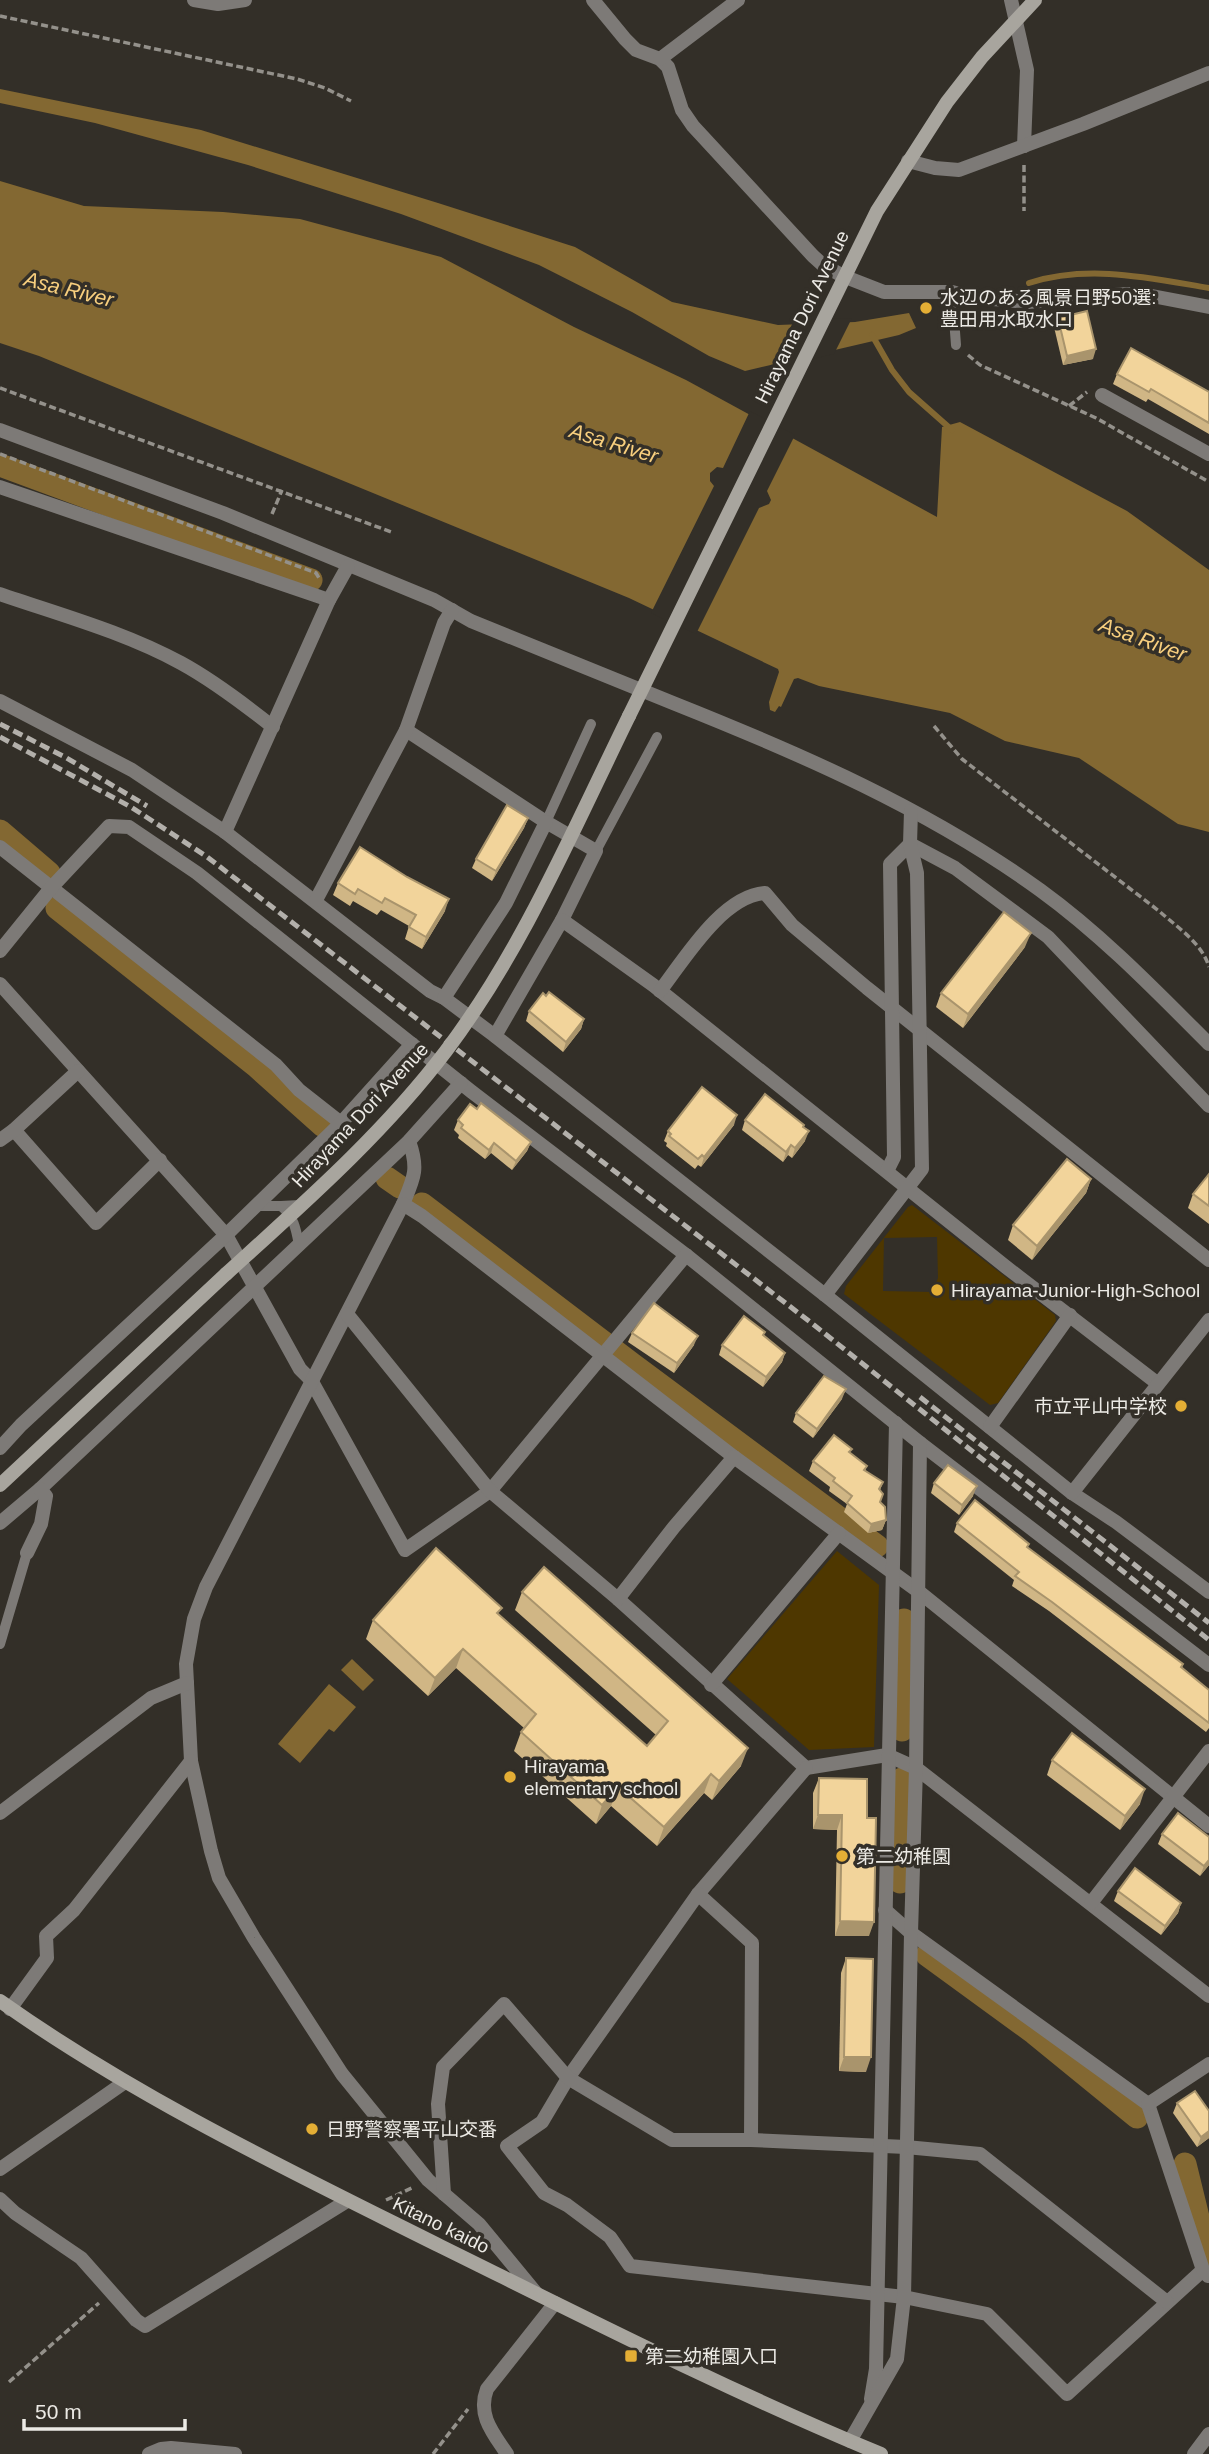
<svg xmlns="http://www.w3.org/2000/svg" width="1209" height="2454" font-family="Arial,'Noto Sans JP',sans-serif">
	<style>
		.green { fill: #4e3700; fill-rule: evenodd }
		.water { fill: #836832 }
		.pier { fill: #332f28 }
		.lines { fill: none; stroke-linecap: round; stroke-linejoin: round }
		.stream { stroke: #836832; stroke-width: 6 }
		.canal { stroke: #836832; stroke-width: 23 }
		.path { stroke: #94918b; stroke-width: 3.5; stroke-dasharray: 7 3.5; stroke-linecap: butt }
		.service { stroke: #7d7a77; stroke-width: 10 }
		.minor { stroke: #7d7a77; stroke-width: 14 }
		.tertiary { stroke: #7d7a77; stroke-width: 14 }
		.secondary { stroke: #a8a59e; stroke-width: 14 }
		.rail { stroke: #b3b0ab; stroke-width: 5; stroke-dasharray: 10 5; stroke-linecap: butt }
		.secondary-bridge { stroke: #a8a59e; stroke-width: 14 }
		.wall { fill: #d0b685 }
		.shaded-wall { fill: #a9946c }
		.building { fill: #f2d49b; stroke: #a9946c; stroke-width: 2 }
		.poi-dot { fill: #e4ae35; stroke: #332f28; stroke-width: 2.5 }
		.labels { text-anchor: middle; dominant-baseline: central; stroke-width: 7; stroke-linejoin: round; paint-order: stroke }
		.poi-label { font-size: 19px; fill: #eceae5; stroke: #332f28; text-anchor: start }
		.street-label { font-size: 19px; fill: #eceae5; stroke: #332f28 }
		.water-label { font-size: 21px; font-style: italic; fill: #f8cf7e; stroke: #332f28 }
	</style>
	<rect width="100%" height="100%" fill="#332f28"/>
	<!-- green -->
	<g class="green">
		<path d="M912 1205 1055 1315 1056 1321 998 1403 990 1405 844 1294 846 1286 908 1207ZM937 1237 938 1278 932 1292 883 1291 884 1238Z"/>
		<path d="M837 1551 879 1585 874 1747 809 1750 727 1679Z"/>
	</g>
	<!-- water -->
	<g class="water">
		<path d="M0 89 201 130 438 203 575 247 672 302 778 325 855 322 909 313 916 328 899 335 745 371 709 356 632 312 539 265 401 214 248 165 95 123 0 103Z"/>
		<path d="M0 181 84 206 223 212 300 219 441 257 574 327 686 380 937 517 942 427 960 422 1127 511 1209 570V832L1178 824 1079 758 1005 741 950 713 819 686 798 678 794 679 781 707 779 706 775 712 770 710 769 702 779 672 778 669 629 598 39 356 0 343Z"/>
		<path d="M352 1659 374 1680 363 1691 341 1670Z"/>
		<path d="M329 1684 356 1707 334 1732 329 1729 300 1763 278 1744Z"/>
	</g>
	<!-- pier -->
	<g class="pier">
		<path d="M852 318 834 354 771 369 794 320Z"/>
		<path d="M750 411 795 435 767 491 771 500 769 504 759 508 696 634 651 613 714 486 710 481V473L717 467 723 468Z"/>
	</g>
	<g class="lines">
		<!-- stream -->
		<g class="stream">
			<path d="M1029 283C1089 264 1149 278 1209 288"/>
			<path d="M872 335 892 370 909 392 952 430"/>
		</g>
		<!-- canal -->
		<g class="canal">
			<path d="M0 465 311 580"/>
			<path d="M0 831 49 873"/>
			<path d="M57 908 256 1066 323 1126"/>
			<path d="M387 1178 400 1187"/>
			<path d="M422 1204 632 1364 877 1546"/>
			<path d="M902 1730 904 1620"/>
			<path d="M900 1882 902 1779"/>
			<path d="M927 1955 1034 2033 1137 2117"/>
			<path d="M1185 2164 1206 2250 1209 2254"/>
		</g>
		<!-- path -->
		<g class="path">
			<path d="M0 16 297 79 325 88 351 101"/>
			<path d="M1024 165V211"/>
			<path d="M968 355 980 365 1096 418 1209 482"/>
			<path d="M0 388 394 533"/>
			<path d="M1069 406 1087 392"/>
			<path d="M0 454 316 573 319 578"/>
			<path d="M272 514 282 490"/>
			<path d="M934 726 962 759 1159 911C1178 928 1202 943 1209 967"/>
			<path d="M386 2200 414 2187"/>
			<path d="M9 2382 99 2303"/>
			<path d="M433 2454 468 2409"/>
		</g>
		<!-- service -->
		<g class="service">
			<path d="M952 292 956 345"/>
			<path d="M546 822 591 724"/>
			<path d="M596 851 657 737"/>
			<path d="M257 1206H281C294 1217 296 1229 299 1245"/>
			<path d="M281 1206 300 1205"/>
			<path d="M0 1644 27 1553"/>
		</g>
		<!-- minor -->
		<g class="minor">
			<path d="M194 0 218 4 245 0"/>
			<path d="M593 0 625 39 636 50 660 59 668 67 682 110 693 126 813 256 823 265 843 276"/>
			<path d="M1011 0 1027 70 1024 146"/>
			<path d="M660 59 738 0"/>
			<path d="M908 161 935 168 959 170 1083 124 1209 73"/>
			<path d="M1102 395 1209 454"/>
			<path d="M0 430 223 513 434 600 471 621C539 648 605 676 673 703 801 754 928 809 1040 890 1102 935 1155 990 1209 1044"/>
			<path d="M0 487 329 600"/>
			<path d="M0 594C61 615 124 632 181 663 214 681 244 704 273 727"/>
			<path d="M0 701 132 770 225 832 430 991 444 998 495 1036 825 1295 1072 1493 1116 1522 1209 1592"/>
			<path d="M406 730 546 822 596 851 562 920 495 1036"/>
			<path d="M225 832 329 600 348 566"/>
			<path d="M910 844 955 868 1048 937 1209 1106"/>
			<path d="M0 847 276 1065 299 1090 341 1123"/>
			<path d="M316 900 406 730 444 623 452 610"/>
			<path d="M562 920 653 985 1006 1267 1157 1383"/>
			<path d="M0 951 51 888 109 826 129 827 197 873 472 1092 686 1255 920 1443 1209 1665"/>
			<path d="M0 984 226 1235 300 1369 311 1380 405 1550 490 1491 686 1255"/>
			<path d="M660 991C684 960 722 896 765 893L792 925 867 988 1209 1260"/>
			<path d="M444 998 506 903 546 822"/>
			<path d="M14 1130 96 1223 160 1160"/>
			<path d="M0 1140 14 1130 78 1071"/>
			<path d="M409 1141C419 1169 414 1178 403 1204L206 1587 194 1619 186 1664 191 1761 211 1851 219 1878 254 1938 342 2074 428 2180 479 2224 536 2293"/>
			<path d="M887 1171 894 1157 890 864 910 844"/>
			<path d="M403 1204 422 1216 734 1457 918 1591 1209 1826"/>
			<path d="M825 1295 922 1169 917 873 910 844 911 811"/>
			<path d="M347 1314 490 1491 618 1599 806 1768 887 1755 916 1768 1209 1996"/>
			<path d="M990 1427 1070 1315"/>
			<path d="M0 1448 21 1425 226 1235 341 1123 412 1044"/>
			<path d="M1072 1493 1209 1320"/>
			<path d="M0 1523 40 1489 409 1141 461 1083"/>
			<path d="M27 1553 41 1524 46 1496 40 1489"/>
			<path d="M618 1599 674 1527 734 1457"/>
			<path d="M711 1685 839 1533"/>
			<path d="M806 1768 698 1894 568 2078 542 2122 507 2146 544 2193 567 2205 610 2237 630 2266 904 2297 987 2314 1067 2394 1203 2270"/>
			<path d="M0 1813 151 1698 187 1683"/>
			<path d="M698 1894 752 1943 751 2140"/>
			<path d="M1091 1903 1209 1751"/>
			<path d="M885 1910 911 1933 1148 2104 1203 2270 1208 2276"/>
			<path d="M10 2009 47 1958 46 1936 74 1910 191 1761"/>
			<path d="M1148 2104 1209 2064"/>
			<path d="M0 2169 125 2082"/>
			<path d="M444 2194 438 2104 443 2067 504 2004 568 2078 672 2140H751L906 2147 980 2154 1167 2302"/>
			<path d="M0 2199 15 2213 81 2258 136 2320 145 2326 347 2201"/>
			<path d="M871 2399 876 2369 896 1423"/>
			<path d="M850 2441 897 2359 904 2297 911 1933 916 1768 920 1443"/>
			<path d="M507 2454C493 2433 477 2415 487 2389L555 2303"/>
			<path d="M1194 2454 1209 2434"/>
		</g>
		<!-- tertiary -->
		<g class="tertiary">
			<path d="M843 276 884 292H952L970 297 1028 302 1127 294 1152 296 1209 307"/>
			<path d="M149 2454 161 2449 171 2448 235 2454"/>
		</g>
		<!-- secondary -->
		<g class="secondary">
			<path d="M629 716 877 211 947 102 982 57 1035 0"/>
			<path d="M0 1485 226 1274"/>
			<path d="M0 2001C137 2098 290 2171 440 2246 586 2318 731 2392 881 2454"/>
		</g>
		<!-- rail -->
		<g class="rail">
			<path d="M0 724 65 757 147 806"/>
			<path d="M0 737 131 807 206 856 814 1325 1209 1640"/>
			<path d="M920 1397 1209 1623"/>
		</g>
		<!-- secondary-bridge -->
		<path class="secondary-bridge" d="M226 1274C303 1204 383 1134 446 1051 523 949 573 830 629 716"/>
	</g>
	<!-- wall -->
	<g class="wall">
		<path d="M1058 318 1093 359 1063 365 1054 327Z"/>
		<path d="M1117 374 1209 392V434L1148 399 1146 402 1113 384Z"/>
		<path d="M528 818 524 828 492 881 472 868 476 859Z"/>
		<path d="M338 883 445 911 422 949 405 939 409 926 381 910 377 915 353 901 350 906 333 895Z"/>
		<path d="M1025 947 963 1028 936 1007 941 993Z"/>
		<path d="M529 1011 584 1019 581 1029 563 1052 526 1021Z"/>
		<path d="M458 1120 531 1142 527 1151 512 1170 491 1153 485 1159 458 1138 459 1135 454 1130Z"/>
		<path d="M745 1120 804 1125 803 1127 805 1141 792 1158 788 1155 783 1162 742 1130Z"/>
		<path d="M734 1125 701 1167 698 1165 695 1169 666 1146 667 1143 664 1141 668 1131Z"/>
		<path d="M1209 1174V1224L1188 1208 1193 1194Z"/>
		<path d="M1091 1179 1086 1193 1032 1260 1008 1240 1013 1225Z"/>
		<path d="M632 1333 694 1345 674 1373 628 1342Z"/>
		<path d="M764 1335 785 1353 782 1362 763 1387 719 1355 722 1345Z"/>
		<path d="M842 1399 813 1438 793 1422 796 1413Z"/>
		<path d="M850 1453 867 1466 865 1471 883 1482 880 1490V1502L886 1520 882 1530 868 1533 844 1512 847 1504 829 1491 830 1487 809 1471 813 1461Z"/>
		<path d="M934 1483 973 1496 959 1515 931 1493Z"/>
		<path d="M957 1523 1028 1548 1183 1664 1182 1668 1209 1690V1728L1206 1732 1049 1611 1012 1586 1014 1580 954 1532Z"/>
		<path d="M522 1592 741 1766 712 1800 704 1793 657 1846 611 1806 596 1824 514 1751 521 1732 524 1728 456 1668 428 1696 366 1639 373 1620 500 1615 647 1746 656 1735 515 1610Z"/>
		<path d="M1052 1760 1140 1804 1120 1830 1047 1775Z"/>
		<path d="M819 1778 867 1818 869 1936H835L837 1830 813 1829V1793Z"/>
		<path d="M1162 1834 1209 1837V1865L1200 1876 1158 1844Z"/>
		<path d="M1118 1891 1181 1903 1178 1913 1161 1935 1114 1901Z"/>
		<path d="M846 1958 866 2072 839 2071 841 1973Z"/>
		<path d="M1177 2103 1209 2111V2138L1197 2147 1173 2113Z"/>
	</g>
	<!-- shaded-wall -->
	<g class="shaded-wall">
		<path d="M1096 349 1093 359 1063 365 1067 356Z"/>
		<path d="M528 818 524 828 492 881 496 871Z"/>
		<path d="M449 899 445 911 422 949 426 937Z"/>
		<path d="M1031 933 1025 947 963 1028 968 1014Z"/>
		<path d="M584 1019 581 1029 563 1052 566 1042Z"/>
		<path d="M737 1115 734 1125 701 1167 704 1157Z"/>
		<path d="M809 1131 805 1141 792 1158 795 1148Z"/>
		<path d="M531 1142 527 1151 512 1170 516 1161Z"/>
		<path d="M494 1143 491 1153 485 1159 489 1150Z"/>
		<path d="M791 1145 788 1155 783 1162 786 1152Z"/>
		<path d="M1091 1179 1086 1193 1032 1260 1037 1246Z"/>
		<path d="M698 1336 694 1345 674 1373 677 1363Z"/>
		<path d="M785 1353 782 1362 763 1387 766 1377Z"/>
		<path d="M846 1389 842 1399 813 1438 817 1429Z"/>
		<path d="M977 1486 973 1496 959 1515 962 1505Z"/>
		<path d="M886 1520 882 1530 868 1533 871 1524Z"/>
		<path d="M463 1649 456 1668 428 1696 435 1678Z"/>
		<path d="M748 1748 741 1766 712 1800 719 1781Z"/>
		<path d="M711 1774 704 1793 657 1846 664 1827Z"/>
		<path d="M618 1787 611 1806 596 1824 602 1805Z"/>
		<path d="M1145 1789 1140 1804 1120 1830 1125 1816Z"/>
		<path d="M818 1815H842L837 1830 813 1829Z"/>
		<path d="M1209 1860V1865L1200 1876 1204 1866Z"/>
		<path d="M1181 1903 1178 1913 1161 1935 1165 1926Z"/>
		<path d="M840 1921 874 1922 869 1936H835Z"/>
		<path d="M844 2057H871L866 2072 839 2071Z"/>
		<path d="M1209 2131V2138L1197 2147 1201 2137Z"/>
	</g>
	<!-- building -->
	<g class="building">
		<path d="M1087 311 1096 349 1067 356 1058 318Z"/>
		<path d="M1131 348 1209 392V423L1151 389 1149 392 1117 374Z"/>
		<path d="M507 805 528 818 496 871 476 859Z"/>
		<path d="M360 847 407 877 449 899 426 937 409 927 416 915 385 898 382 903 358 889 355 894 338 883Z"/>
		<path d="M1004 912 1031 933 968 1014 941 993Z"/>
		<path d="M549 992 584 1019 566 1042 529 1011 543 993 546 996Z"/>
		<path d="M702 1087 737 1115 704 1157 702 1155 698 1159 669 1136 671 1134 668 1131Z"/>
		<path d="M765 1094 804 1125 803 1127 809 1131 795 1148 791 1145 786 1152 745 1120Z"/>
		<path d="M481 1103 531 1142 516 1161 494 1143 489 1150 461 1128 463 1125 458 1120 470 1104 477 1109Z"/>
		<path d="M1067 1159 1091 1179 1037 1246 1013 1225Z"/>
		<path d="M1209 1174V1206L1193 1194Z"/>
		<path d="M654 1303 698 1336 677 1363 632 1333Z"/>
		<path d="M744 1316 765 1332 763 1335 785 1353 766 1377 722 1345Z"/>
		<path d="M824 1376 846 1389 817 1429 796 1413Z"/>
		<path d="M834 1435 852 1449 849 1452 867 1466 864 1470 883 1482 879 1489 883 1494 880 1502 885 1507 886 1520 871 1524 847 1503 852 1496 833 1481 835 1478 813 1461Z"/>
		<path d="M948 1465 977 1486 962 1505 934 1483Z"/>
		<path d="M975 1500 1029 1544 1027 1547 1183 1664 1181 1667 1209 1690V1723L1052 1602 1015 1576 1019 1572 957 1523Z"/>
		<path d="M436 1548 502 1608 497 1613 647 1746 668 1721 522 1592 544 1567 748 1748 719 1781 711 1774 664 1827 618 1787 602 1805 521 1732 536 1714 463 1649 435 1678 373 1620Z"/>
		<path d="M1072 1733 1145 1789 1125 1816 1052 1760Z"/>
		<path d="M819 1778 867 1779V1818H876L874 1922 840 1921 842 1815H818Z"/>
		<path d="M1178 1813 1209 1837V1860L1204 1866 1162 1834Z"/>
		<path d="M1135 1868 1181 1903 1165 1926 1118 1891Z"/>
		<path d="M846 1958 873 1959 871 2057H844Z"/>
		<path d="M1195 2091 1209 2111V2131L1201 2137 1177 2103Z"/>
	</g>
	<!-- markers -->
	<g class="poi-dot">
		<circle cx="926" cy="308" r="7"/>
		<circle cx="937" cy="1290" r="7"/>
		<circle cx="1181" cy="1406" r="7"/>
		<circle cx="510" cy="1777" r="7"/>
		<circle cx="842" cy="1856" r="7"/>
		<circle cx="312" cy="2129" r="7"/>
		<rect x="624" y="2349" width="14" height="14" rx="3.5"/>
	</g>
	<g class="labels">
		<!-- poi labels -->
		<g class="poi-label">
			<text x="940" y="297">水辺のある風景日野50選:<tspan x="940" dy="22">豊田用水取水口</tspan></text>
			<text x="951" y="1290">Hirayama-Junior-High-School</text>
			<text x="1167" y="1406" text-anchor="end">市立平山中学校</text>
			<text x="524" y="1766">Hirayama<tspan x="524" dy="22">elementary school</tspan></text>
			<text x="856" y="1856">第二幼稚園</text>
			<text x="326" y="2129">日野警察署平山交番</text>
			<text x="645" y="2356">第二幼稚園入口</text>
		</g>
		<!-- street labels -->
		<g class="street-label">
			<text transform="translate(802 317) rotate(-64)">Hirayama Dori Avenue</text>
			<text transform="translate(360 1115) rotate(-47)">Hirayama Dori Avenue</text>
			<text transform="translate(441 2225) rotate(26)">Kitano kaido</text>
		</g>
		<!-- water labels -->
		<g class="water-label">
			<text transform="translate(69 289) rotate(14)">Asa River</text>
			<text transform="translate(614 443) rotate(17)">Asa River</text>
			<text transform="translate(1143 639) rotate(20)">Asa River</text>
		</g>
	</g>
	<!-- scale -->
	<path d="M24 2419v10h161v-10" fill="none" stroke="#eceae5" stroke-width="3.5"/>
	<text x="35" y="2419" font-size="21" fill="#eceae5" stroke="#332f28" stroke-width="5" paint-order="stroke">50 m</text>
</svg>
